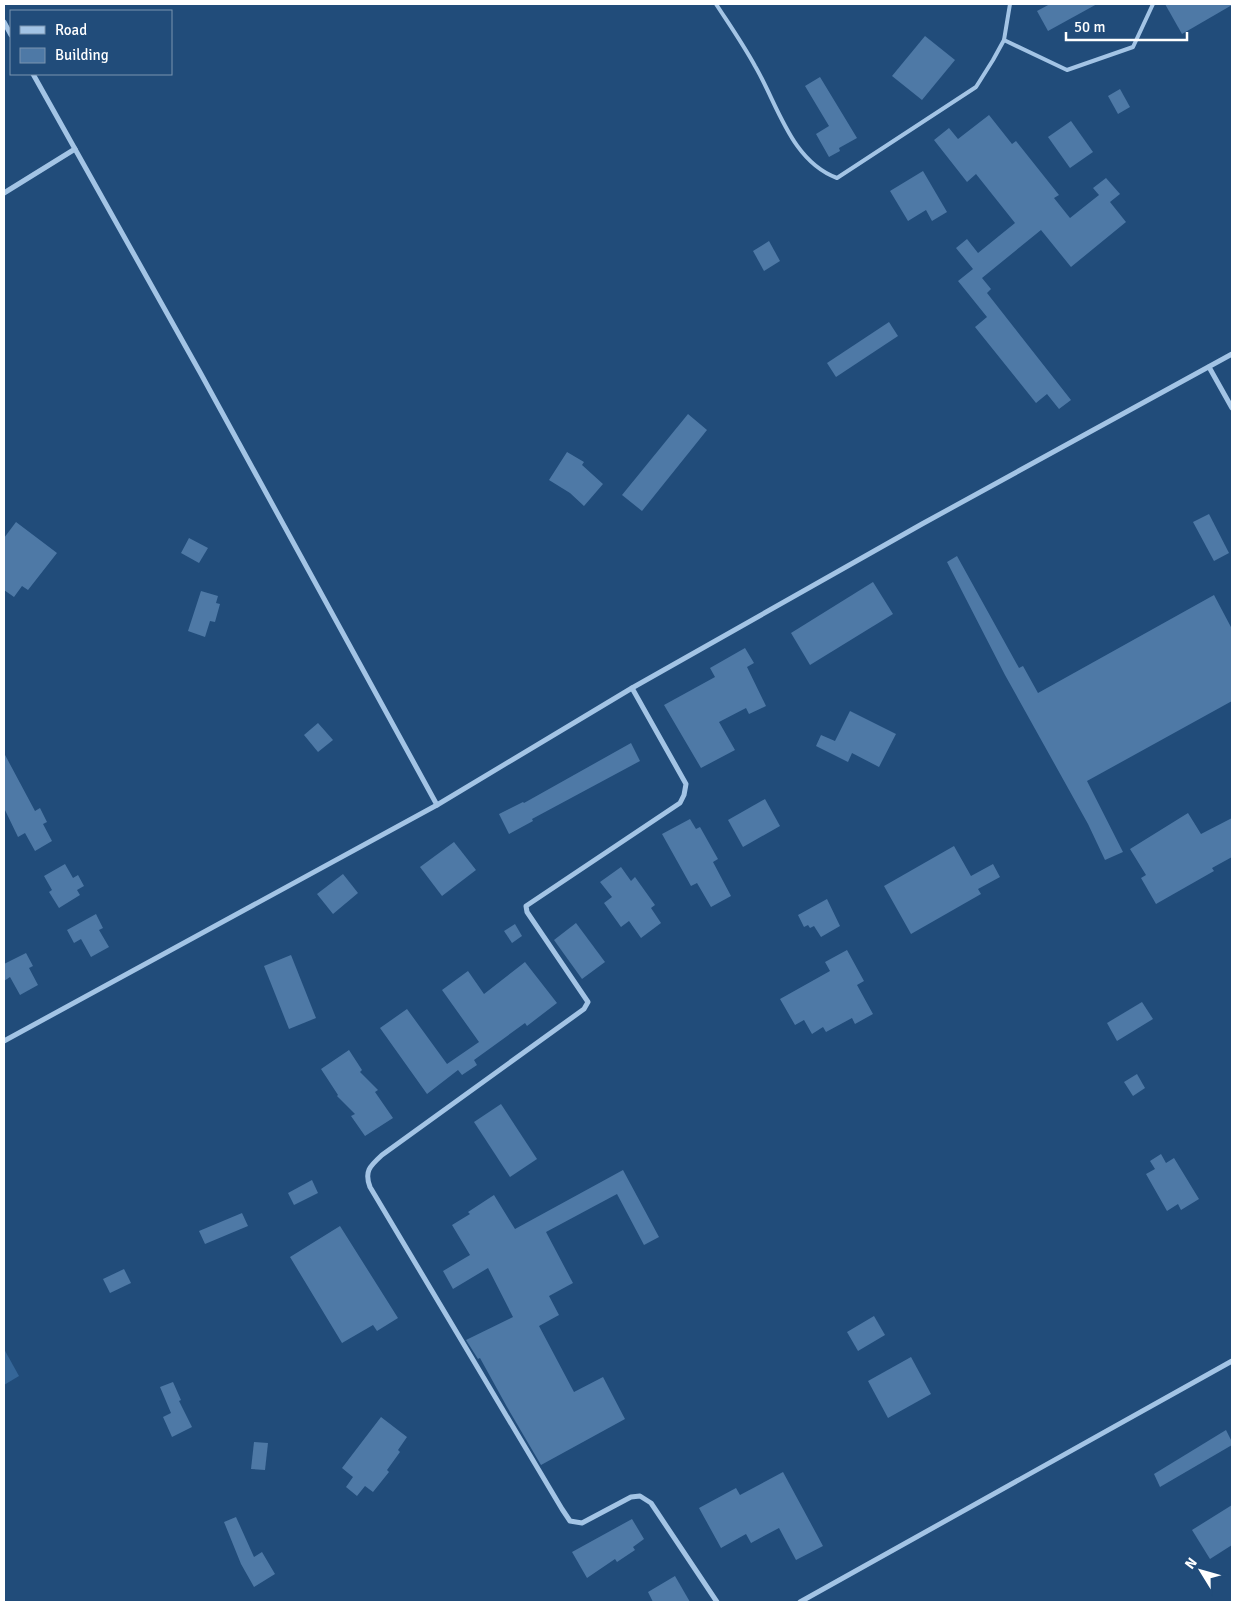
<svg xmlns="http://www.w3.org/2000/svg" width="1236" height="1606" font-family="Signika,sans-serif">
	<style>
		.green { fill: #356698 }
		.building { fill: #4e79a6 }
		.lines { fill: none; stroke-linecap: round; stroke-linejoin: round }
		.service { stroke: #a3c4e5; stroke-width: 4 }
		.minor { stroke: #a3c4e5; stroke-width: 5 }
	</style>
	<rect width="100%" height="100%" fill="#214c7a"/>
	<!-- green -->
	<path class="green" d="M4 1349 19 1376 4 1385Z"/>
	<!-- building -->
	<g class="building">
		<path d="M1050 4H1097L1048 31 1037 11Z"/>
		<path d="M1165 4H1232V5L1182 34Z"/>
		<path d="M925 36 955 60 922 100 892 76Z"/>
		<path d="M820 77 857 138 839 148 840 151 829 157 816 134 829 126 805 86Z"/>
		<path d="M1120 89 1130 107 1118 114 1108 96Z"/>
		<path d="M989 115 1012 144 1016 141 1059 195 1054 198 1070 218 1099 195 1093 188 1106 178 1120 194 1110 202 1126 222 1071 267 1041 230 982 278 991 289 987 293 1071 400 1059 409 1047 394 1036 403 975 327 987 317 958 281 973 269 956 248 967 239 978 253 1015 223 976 174 967 182 934 140 949 128 958 139Z"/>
		<path d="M1071 121 1093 152 1070 168 1048 137Z"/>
		<path d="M923 171 947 212 932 221 926 210 908 221 890 191Z"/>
		<path d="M769 241 780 261 764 271 753 251Z"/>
		<path d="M889 322 898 336 836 377 827 363Z"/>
		<path d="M688 414 707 430 642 511 622 495Z"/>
		<path d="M567 452 584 462 582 465 603 484 584 506 570 493 549 480Z"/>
		<path d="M1209 514 1229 553 1214 561 1193 522Z"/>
		<path d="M16 522 57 553 28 590 22 586 14 597 4 590V538Z"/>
		<path d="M189 538 208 548 199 563 181 553Z"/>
		<path d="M957 556 1019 668 1023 666 1038 693 1214 595 1232 629V701L1087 781 1123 852 1105 860 1088 824 1005 675 947 562Z"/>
		<path d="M873 582 893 614 810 665 791 633Z"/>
		<path d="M201 591 218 596 216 603 220 604 215 622 210 621 205 637 188 631Z"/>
		<path d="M745 648 754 663 747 667 766 706 749 714 746 708 719 722 735 750 701 768 664 705 715 677 710 668Z"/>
		<path d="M850 711 896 734 879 767 852 753 848 762 816 746 821 735 835 741Z"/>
		<path d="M318 723 333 740 318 752 304 735Z"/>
		<path d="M631 743 640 761 532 819 533 821 509 834 499 814 523 802 524 803Z"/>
		<path d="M4 753 35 811 40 808 47 822 43 824 52 841 35 851 25 833 18 837 4 808Z"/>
		<path d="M765 799 780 826 743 847 728 820Z"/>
		<path d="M1188 813 1201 834 1232 818V857L1212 868 1214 871 1156 904 1141 878 1146 875 1130 849Z"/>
		<path d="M690 819 696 829 700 827 718 859 713 862 731 896 711 907 697 883 691 886 662 834Z"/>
		<path d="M454 842 476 870 442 896 420 867Z"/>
		<path d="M954 846 971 876 993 864 1000 877 978 889 981 894 911 934 884 886Z"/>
		<path d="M65 864 73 878 78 875 84 886 77 890 80 895 59 908 49 892 52 890 44 876Z"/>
		<path d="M621 867 631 881 635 877 655 905 651 908 661 923 641 938 629 921 621 927 604 903 612 897 600 882Z"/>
		<path d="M343 874 358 893 333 914 317 894Z"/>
		<path d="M827 899 840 926 821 937 814 926 810 928 808 925 804 927 798 915Z"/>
		<path d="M96 914 103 928 99 930 109 947 91 957 81 939 74 943 67 930Z"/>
		<path d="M576 923 605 962 582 979 554 940Z"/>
		<path d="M515 924 522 936 512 943 504 931Z"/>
		<path d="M847 950 864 981 857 985 873 1014 855 1024 852 1018 826 1032 823 1027 812 1034 804 1020 795 1025 780 999 830 971 825 962Z"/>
		<path d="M26 953 33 966 29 968 38 985 20 995 10 977 4 981V964Z"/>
		<path d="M291 955 316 1018 289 1029 264 966Z"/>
		<path d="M525 962 557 1003 527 1026 525 1023 474 1060 477 1065 462 1075 458 1070 427 1094 380 1028 407 1009 447 1064 479 1042 442 990 468 971 484 994Z"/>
		<path d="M1142 1002 1153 1019 1117 1041 1107 1023Z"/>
		<path d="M349 1050 362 1070 360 1072 378 1090 375 1092 393 1118 365 1136 351 1116 355 1114 337 1096 338 1095 321 1069Z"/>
		<path d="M1137 1074 1145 1088 1133 1096 1124 1082Z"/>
		<path d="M501 1104 537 1159 510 1177 474 1122Z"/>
		<path d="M1161 1154 1166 1163 1174 1158 1199 1199 1181 1210 1178 1204 1167 1211 1146 1174 1155 1169 1150 1161Z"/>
		<path d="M623 1170 659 1237 644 1245 617 1194 546 1232 573 1283 549 1296 559 1315 539 1326 574 1392 603 1377 625 1419 541 1465 507 1407 480 1358 478 1359 466 1340 513 1317 488 1268 453 1289 443 1271 470 1255 452 1225 470 1214 468 1212 494 1195 515 1229Z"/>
		<path d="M312 1180 318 1193 294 1205 288 1193Z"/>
		<path d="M242 1213 248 1226 205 1244 199 1231Z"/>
		<path d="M340 1226 398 1318 377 1331 373 1325 342 1343 290 1257Z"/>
		<path d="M124 1269 131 1283 110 1293 103 1279Z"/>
		<path d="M874 1316 885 1335 858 1351 847 1332Z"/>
		<path d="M911 1357 931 1394 888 1418 868 1381Z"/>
		<path d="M173 1382 181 1400 179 1401 192 1427 172 1437 163 1417 171 1413 160 1387Z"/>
		<path d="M381 1417 407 1437 398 1450 400 1452 387 1470 389 1472 373 1492 365 1486 357 1496 346 1487 353 1477 342 1468Z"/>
		<path d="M1226 1430 1232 1442V1445L1160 1487 1154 1474Z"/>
		<path d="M254 1442 268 1443 265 1470 251 1469Z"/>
		<path d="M783 1472 823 1546 796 1560 779 1528 751 1543 746 1534 721 1548 699 1508 736 1488 740 1495Z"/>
		<path d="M1232 1505V1545L1210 1559 1192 1530Z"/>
		<path d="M236 1517 254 1557 262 1552 275 1574 254 1587 241 1564 224 1522Z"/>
		<path d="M632 1519 644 1539 633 1547 635 1550 617 1562 615 1559 587 1578 572 1552Z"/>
		<path d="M675 1576 690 1602H653L648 1592Z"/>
	</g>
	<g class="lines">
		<!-- service -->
		<g class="service">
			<path d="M716 4C729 24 743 44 755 66 778 105 791 161 837 178L976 87 993 60 1004 40 1010 4"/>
			<path d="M1004 40 1067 70 1133 47 1153 4"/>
		</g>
		<!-- minor -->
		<g class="minor">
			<path d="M4 22 11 35"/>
			<path d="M33 74 201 374 437 805"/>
			<path d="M4 193 75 149"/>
			<path d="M1209 367 1232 408"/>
			<path d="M632 688 686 784 684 795 680 803 526 906 527 912 588 1002 584 1009 382 1155C370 1166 364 1171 370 1187L562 1509 570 1521 582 1523 631 1497 640 1496 651 1503 717 1602"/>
			<path d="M4 1041 437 805 632 688 922 524 1232 354"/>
			<path d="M800 1602 1232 1361"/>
		</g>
	</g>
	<!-- border -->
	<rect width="1236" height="1606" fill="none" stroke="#ffffff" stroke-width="10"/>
	<!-- legend -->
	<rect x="10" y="10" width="162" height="65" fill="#214c7a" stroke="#7a94af"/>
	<rect x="20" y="26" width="25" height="8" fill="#a3c4e5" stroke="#7a94af"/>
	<text x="55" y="35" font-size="15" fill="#ffffff">Road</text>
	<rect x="20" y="48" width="25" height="15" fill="#4e79a6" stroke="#7a94af"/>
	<text x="55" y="60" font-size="15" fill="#ffffff">Building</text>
	<!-- north arrow -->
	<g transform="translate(1201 1571) rotate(307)" stroke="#214c7a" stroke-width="4" paint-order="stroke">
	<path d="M0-4L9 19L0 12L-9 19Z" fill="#ffffff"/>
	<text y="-8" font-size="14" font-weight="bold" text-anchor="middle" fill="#ffffff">N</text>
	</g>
	<!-- scale -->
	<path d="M1066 32v8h121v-8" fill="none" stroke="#ffffff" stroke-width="2.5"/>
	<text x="1074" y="32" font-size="15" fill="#ffffff" stroke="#214c7a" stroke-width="4" paint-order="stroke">50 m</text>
</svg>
